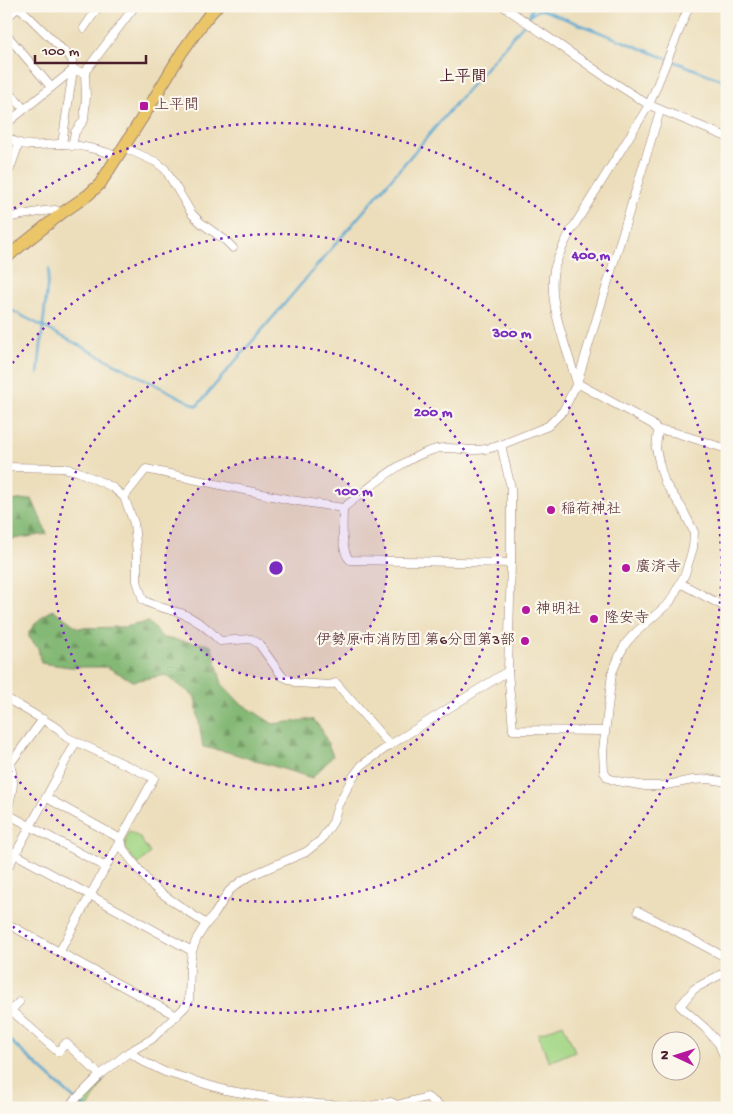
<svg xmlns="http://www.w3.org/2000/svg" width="733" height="1114" font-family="'Gochi Hand','Klee One',sans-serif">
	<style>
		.grass { fill: url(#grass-dots); stroke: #777b59 }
		.forest { fill: url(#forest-firs); stroke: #666c50 }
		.park { fill: #a4d787; stroke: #777b59 }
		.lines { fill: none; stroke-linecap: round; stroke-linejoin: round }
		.stream { stroke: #56a7d0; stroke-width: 2.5 }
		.minor-casing { stroke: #9b7e73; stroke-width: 9 }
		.primary-casing { stroke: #9b7e73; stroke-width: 13 }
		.minor { stroke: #fff; stroke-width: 8 }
		.primary { stroke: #ebc669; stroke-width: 11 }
		.ring { fill: none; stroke: #7b2cbf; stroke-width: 2.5; stroke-dasharray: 2.5 5 }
		.poi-dot { fill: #b5179e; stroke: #fbf7ec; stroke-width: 2 }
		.labels { text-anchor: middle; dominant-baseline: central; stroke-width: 4.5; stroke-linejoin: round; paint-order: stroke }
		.poi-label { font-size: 15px; fill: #4a1f2b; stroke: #fbf7ec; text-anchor: start }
		.neighbourhood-label { font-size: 16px; font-weight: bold; fill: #4a1f2b; stroke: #fbf7ec }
		.centre { fill: #7b2cbf; stroke: #fbf7ec; stroke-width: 2.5 }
		.ring-label { font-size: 15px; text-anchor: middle; font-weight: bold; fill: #7b2cbf; stroke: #fbf7ec; stroke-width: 4.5; stroke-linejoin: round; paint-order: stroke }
	</style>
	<defs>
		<pattern id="grass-dots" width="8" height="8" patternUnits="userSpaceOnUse" patternTransform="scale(1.25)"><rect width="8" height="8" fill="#a4d787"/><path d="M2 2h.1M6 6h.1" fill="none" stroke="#8fb875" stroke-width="1.8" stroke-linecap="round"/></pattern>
		<pattern id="forest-firs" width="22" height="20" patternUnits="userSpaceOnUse" patternTransform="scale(1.25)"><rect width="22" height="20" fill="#83b874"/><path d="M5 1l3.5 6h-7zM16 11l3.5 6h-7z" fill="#6d955f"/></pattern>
	</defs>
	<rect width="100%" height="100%" fill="#fbf7ec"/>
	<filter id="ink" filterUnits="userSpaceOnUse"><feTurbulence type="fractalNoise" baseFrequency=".02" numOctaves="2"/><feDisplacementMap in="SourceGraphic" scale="10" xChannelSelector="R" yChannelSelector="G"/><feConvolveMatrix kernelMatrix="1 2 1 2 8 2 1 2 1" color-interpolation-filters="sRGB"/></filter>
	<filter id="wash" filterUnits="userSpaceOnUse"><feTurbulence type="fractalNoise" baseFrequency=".0096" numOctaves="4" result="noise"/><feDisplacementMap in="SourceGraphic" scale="20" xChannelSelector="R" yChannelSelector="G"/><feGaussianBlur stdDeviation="1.12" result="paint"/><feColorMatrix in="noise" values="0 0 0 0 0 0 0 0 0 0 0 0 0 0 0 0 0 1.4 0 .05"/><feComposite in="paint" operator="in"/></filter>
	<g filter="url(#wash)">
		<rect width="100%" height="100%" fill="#ecdebb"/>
		<!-- grass -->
		<path class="grass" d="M105 1077 88 1108H80V1100L102 1078Z"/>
		<!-- forest -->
		<g class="forest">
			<path d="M32 499 47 534 6 540V501Z"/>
			<path d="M54 610 78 628 123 627 148 622 163 638 211 645 222 684 239 702 273 724 313 719 322 730 333 756 312 778 228 752 203 747 195 697 166 675 133 681 107 667H70L41 663 38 648 29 637V632C36 622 43 614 54 610Z"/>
		</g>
		<!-- park -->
		<g class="park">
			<path d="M129 831 140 838 150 853 138 865C127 852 121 848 129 831Z"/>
			<path d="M563 1024 575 1051 549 1062 538 1034Z"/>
		</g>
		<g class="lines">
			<!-- stream -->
			<g class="stream">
				<path d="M531 15 538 10H543L727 82"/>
				<path d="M7 308 197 406 528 19 533 6"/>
				<path d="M38 374 49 269"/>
				<path d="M6 1037 71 1096 87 1108"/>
			</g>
		</g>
	</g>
	<g filter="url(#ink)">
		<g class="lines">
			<!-- minor casing -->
			<g class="minor-casing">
				<g id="minor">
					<path d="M503 6 610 80 649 105 727 137"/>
					<path d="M19 7 72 59 73 70 62 144"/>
					<path d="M6 18 20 6"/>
					<path d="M84 28 99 6"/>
					<path d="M6 34 51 87"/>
					<path d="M6 88 24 109"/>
					<path d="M660 111 577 383 652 424 658 430 656 448 660 467 665 483 682 508 694 532 693 548 685 574 670 602 634 634 626 643 621 652 612 673 603 751 604 772 608 778 617 781 645 786H661L693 780 709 779 727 782"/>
					<path d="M6 124 73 70 85 73 88 68 135 6"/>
					<path d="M6 136C9 138 13 141 16 142 29 148 46 144 60 144 74 144 105 150 117 157"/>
					<path d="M72 146 75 132 84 120 86 97 85 73"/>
					<path d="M123 147 156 162 165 169 192 214 201 223 225 240 233 248"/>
					<path d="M10 169 19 143"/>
					<path d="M6 218 44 211 55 210 62 213"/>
					<path d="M658 430 673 432 727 449"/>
					<path d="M6 467 63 468 77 471 112 487 124 497 134 523 137 554V581L143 600C155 607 168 609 181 613 196 619 209 629 220 641L251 639 259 644 282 676 297 683 329 685 336 683 390 745"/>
					<path d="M124 497 146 469 291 500 343 508C371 487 402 458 436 449 448 446 463 450 475 450 484 450 492 448 501 445"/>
					<path d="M343 508C343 521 340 551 350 560L511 563"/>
					<path d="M680 583 727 608"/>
					<path d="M508 671 513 730 605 731"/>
					<path d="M6 698 59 729 66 737 154 778 60 951"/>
					<path d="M47 798 121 839 123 849 150 884 161 893 206 924"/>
					<path d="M7 811C12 793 16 782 10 764L43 719"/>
					<path d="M6 812 13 817 106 867"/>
					<path d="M6 849 192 951"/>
					<path d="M6 871 76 742"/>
					<path d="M638 911 725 957 727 959"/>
					<path d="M6 923 177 1016"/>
					<path d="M727 971 694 989 680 1006 705 1028 719 1044 727 1064"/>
					<path d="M6 1006 58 1052 66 1043 100 1075"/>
					<path d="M6 1016 19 1002"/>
					<path d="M129 1052 144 1062 165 1072 225 1090 283 1100 318 1104 368 1107 391 1102 397 1105 399 1108"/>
					<path d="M397 1105 427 1097 443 1108"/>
					<path d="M67 1108 100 1075 129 1052 152 1039 185 1007 189 1000 190 966 192 951 197 938 206 924 214 915 229 891 240 882 252 875 306 852 321 840 333 822 338 805 353 777 362 765 390 745 508 671 511 563V488L501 445 548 426 563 411 577 383C568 352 547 302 554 270 557 257 564 245 569 234L649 105 689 6"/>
				</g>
			</g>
			<!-- primary casing -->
			<g class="primary-casing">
				<path id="primary" d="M6 258 13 252 62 213 88 195 100 184 149 107 182 52 205 20 217 6"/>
			</g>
			<!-- minor -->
			<use href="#minor" class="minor"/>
			<!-- primary -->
			<use href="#primary" class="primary"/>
		</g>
	</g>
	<!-- distance rings -->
	<circle cx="276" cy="568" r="111" fill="#7b2cbf" fill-opacity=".12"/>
	<g class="ring">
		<circle cx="276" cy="568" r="111"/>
		<circle cx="276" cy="568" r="222"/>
		<path d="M8 369A334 334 0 1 1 8 767"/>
		<path d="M8 213A445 445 0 1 1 8 923"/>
	</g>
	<!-- markers -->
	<g class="poi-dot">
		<rect x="139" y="101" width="10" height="10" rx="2.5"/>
		<circle cx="551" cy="510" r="5"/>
		<circle cx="626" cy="568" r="5"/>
		<circle cx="526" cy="610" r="5"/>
		<circle cx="594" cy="619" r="5"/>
		<circle cx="525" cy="641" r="5"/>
	</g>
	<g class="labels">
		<!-- poi labels -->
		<g class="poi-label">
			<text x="154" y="106">上平間</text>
			<text x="561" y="510">稲荷神社</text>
			<text x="636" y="568">廣済寺</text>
			<text x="536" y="610">神明社</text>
			<text x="604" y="619">隆安寺</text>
			<text x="515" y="641" text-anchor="end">伊勢原市消防団 第6分団第3部</text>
		</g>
		<!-- neighbourhood labels -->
		<g class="neighbourhood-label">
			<text x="463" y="78">上平間</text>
		</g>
	</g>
	<circle cx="276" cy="568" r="8" class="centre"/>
	<g class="ring-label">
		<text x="591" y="259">400 m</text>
		<text x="512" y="337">300 m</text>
		<text x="433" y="416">200 m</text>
		<text x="354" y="495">100 m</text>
	</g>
	<!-- margin -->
	<rect width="733" height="1114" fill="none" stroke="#fbf7ec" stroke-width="25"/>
	<!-- north arrow -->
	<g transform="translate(676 1056) rotate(274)"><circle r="24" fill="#fbf7ec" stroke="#b4a19f"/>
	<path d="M0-4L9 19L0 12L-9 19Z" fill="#b5179e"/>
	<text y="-8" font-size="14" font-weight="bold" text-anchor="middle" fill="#4a1f2b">N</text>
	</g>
	<!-- scale -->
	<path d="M35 55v8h111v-8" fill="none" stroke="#4a1f2b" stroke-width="2.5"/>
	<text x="42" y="55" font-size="15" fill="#4a1f2b" stroke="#fbf7ec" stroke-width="4" paint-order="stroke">100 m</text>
</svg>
